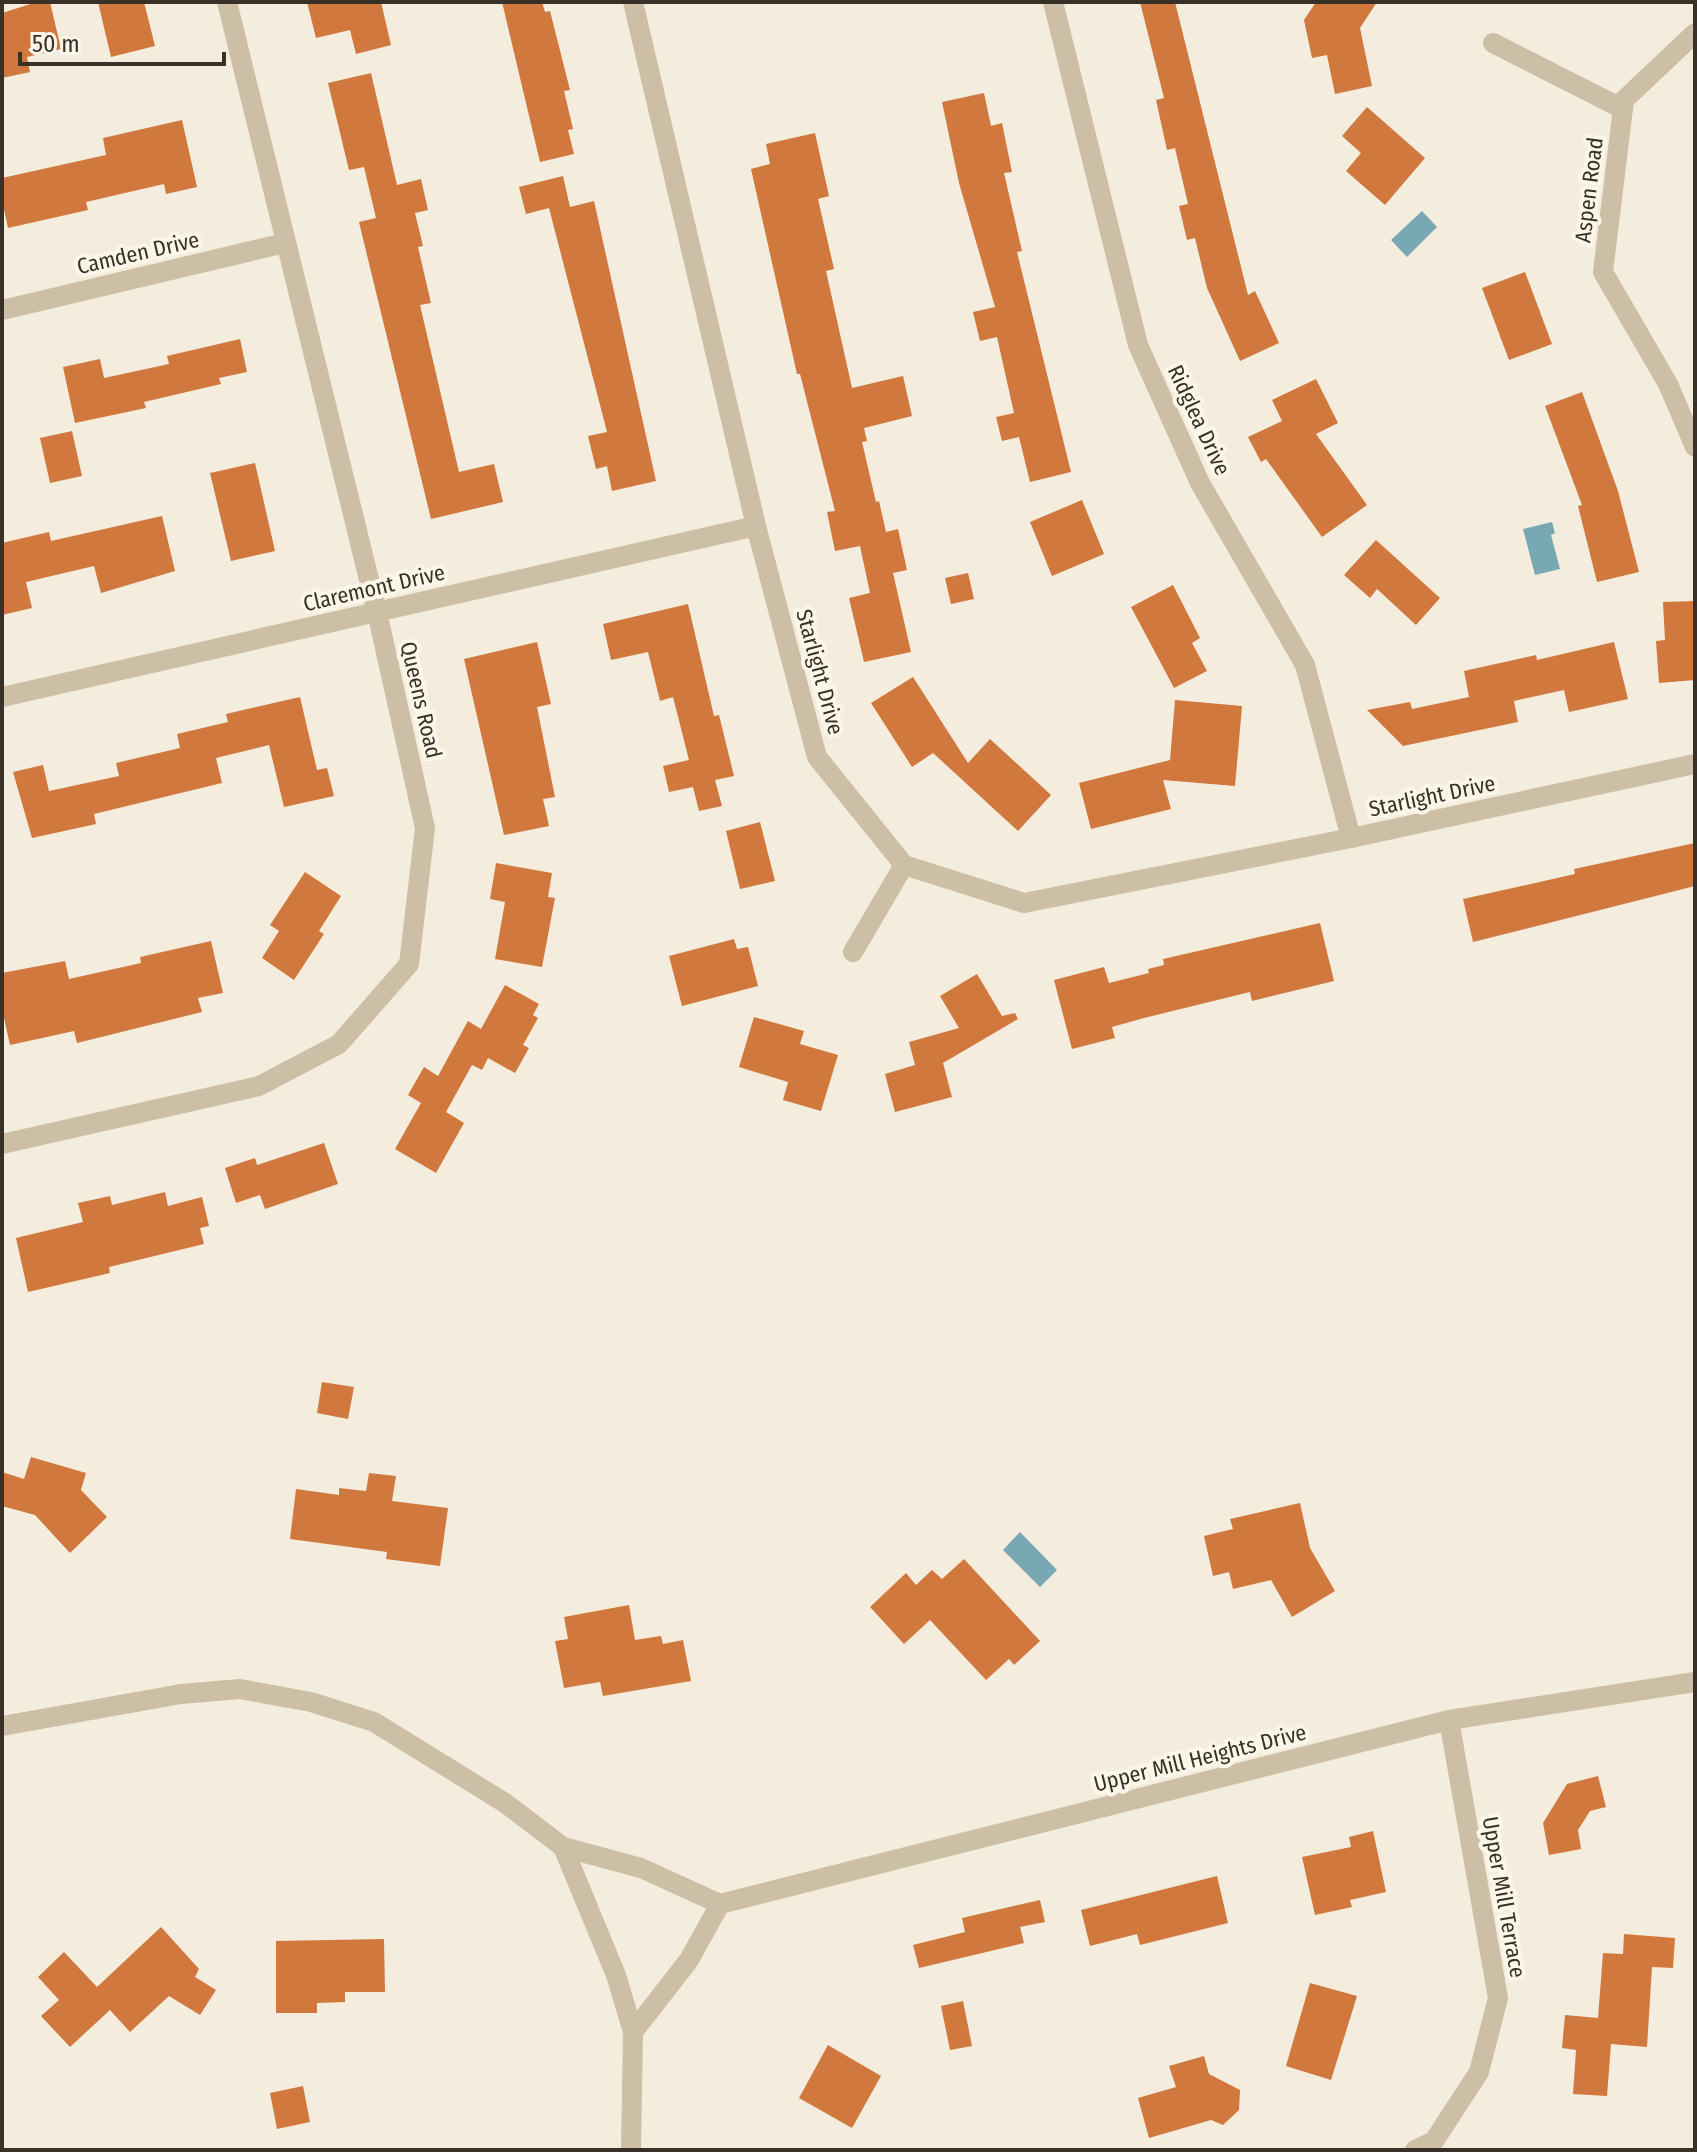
<svg xmlns="http://www.w3.org/2000/svg" width="1697" height="2152" font-family="'Fira Sans Condensed',sans-serif">
	<style>
		.water { fill: #78a8b4 }
		.building { fill: #d0783e }
		.lines { fill: none; stroke-linecap: round; stroke-linejoin: round }
		.minor { stroke: #cdbea6; stroke-width: 20 }
		.labels { text-anchor: middle; dominant-baseline: central; stroke-width: 8; stroke-linejoin: round; paint-order: stroke }
		.street-label { font-size: 22px; fill: #393028; stroke: #fbf6e9 }
	</style>
	<rect width="100%" height="100%" fill="#f4ecdc"/>
	<!-- water -->
	<g class="water">
		<path d="M1422 211 1437 227 1407 257 1391 240Z"/>
		<path d="M1552 522 1555 533 1551 535 1560 569 1535 575 1523 529Z"/>
		<path d="M1020 1532 1057 1570 1040 1587 1003 1550Z"/>
	</g>
	<!-- building -->
	<g class="building">
		<path d="M37 2H50L61 49 27 57 30 72 2 78V13Z"/>
		<path d="M98 2H144L155 46 111 57Z"/>
		<path d="M307 2H381L391 45 356 54 350 30 316 38Z"/>
		<path d="M502 2H542L545 12 550 11 570 90 564 91 573 129 568 130 574 154 540 162Z"/>
		<path d="M1140 2H1175L1248 295 1255 291 1279 343 1240 361 1207 288 1195 238 1187 240 1179 206 1188 204 1175 148 1167 150 1156 100 1164 98Z"/>
		<path d="M1316 2H1377L1360 28 1372 86 1335 94 1327 55 1312 58 1304 20Z"/>
		<path d="M371 73 397 185 421 179 428 210 415 213 423 246 418 247 431 303 420 305 459 472 494 464 503 502 431 519 359 222 376 218 364 167 349 170 328 83Z"/>
		<path d="M984 93 991 126 1002 123 1012 172 1004 173 1022 251 1017 252 1071 472 1030 482 1019 437 1002 441 996 417 1014 413 997 337 980 341 973 312 995 307 959 183 942 102Z"/>
		<path d="M1367 107 1425 158 1385 205 1346 171 1361 153 1342 136Z"/>
		<path d="M182 120 197 187 166 194 164 184 86 202 88 210 8 228 2 200V178L106 155 103 138Z"/>
		<path d="M815 133 829 196 818 199 834 269 826 271 852 388 903 376 912 416 864 428 867 441 862 442 876 502 879 501 886 532 898 529 907 570 893 573 911 652 864 662 849 598 870 593 860 546 835 551 827 512 835 511 800 374H797L751 169 770 164 766 144Z"/>
		<path d="M563 176 570 207 594 201 656 481 612 491 607 466 596 469 588 436 607 432 549 208 526 214 519 187Z"/>
		<path d="M1525 272 1552 344 1509 360 1482 288Z"/>
		<path d="M240 339 247 372 219 378 221 384 144 402 146 408 75 423 63 367 100 359 104 378 169 364 167 356Z"/>
		<path d="M1316 379 1338 423 1316 434 1367 505 1322 537 1266 459 1261 462 1248 437 1282 421 1272 400Z"/>
		<path d="M1582 392 1618 491 1639 572 1597 582 1578 506 1582 505 1545 406Z"/>
		<path d="M72 431 82 476 50 483 40 438Z"/>
		<path d="M255 463 275 551 231 561 210 473Z"/>
		<path d="M1082 500 1104 554 1052 576 1030 522Z"/>
		<path d="M162 516 175 571 101 593 94 566 26 582 32 608 2 615V543L49 532 51 541Z"/>
		<path d="M1376 540 1440 598 1416 625 1377 589 1370 598 1344 575Z"/>
		<path d="M968 573 974 599 951 604 945 578Z"/>
		<path d="M1173 585 1200 638 1192 643 1207 671 1174 688 1131 607Z"/>
		<path d="M1695 601V680L1659 683 1656 641 1665 640 1663 602Z"/>
		<path d="M688 604 714 716 719 715 734 776 715 780 722 806 699 811 693 787 669 792 663 766 689 760 673 697 660 701 648 652 611 660 603 624Z"/>
		<path d="M537 642 551 704 537 707 555 797 543 799 549 826 504 835 464 659Z"/>
		<path d="M1614 642 1628 699 1569 712 1564 690 1514 701 1518 722 1403 746 1367 710 1410 702 1412 709 1469 697 1464 671 1536 655 1537 660Z"/>
		<path d="M913 677 968 763 990 739 1051 795 1018 831 933 753 912 767 871 703Z"/>
		<path d="M300 697 317 770 327 768 334 796 284 807 269 745 216 758 222 783 94 814 96 824 32 838 13 772 43 765 49 791 119 776 116 763 180 748 177 734 228 722 226 714Z"/>
		<path d="M1175 700 1242 706 1235 786 1163 780 1171 809 1091 829 1079 783 1170 760Z"/>
		<path d="M760 822 775 881 740 889 726 831Z"/>
		<path d="M1695 843V886L1473 942 1463 899 1575 874 1574 869Z"/>
		<path d="M496 863 552 873 548 897 555 898 542 967 495 959 505 902 490 899Z"/>
		<path d="M305 872 341 896 319 931 324 934 294 980 262 958 279 931 270 925Z"/>
		<path d="M1320 923 1334 981 1252 1001 1250 992 1144 1018 1112 1027 1115 1038 1072 1049 1054 980 1104 967 1109 983 1149 973 1148 969 1164 965 1163 959Z"/>
		<path d="M734 939 737 949 748 947 758 986 682 1006 669 956Z"/>
		<path d="M211 941 223 993 198 998 202 1012 77 1043 74 1031 10 1045 2 1009V973L65 961 69 979 141 963 140 957Z"/>
		<path d="M977 974 1002 1016 1015 1013 1018 1019 943 1063 952 1097 895 1112 885 1074 915 1065 909 1042 959 1028 940 996Z"/>
		<path d="M505 985 539 1004 533 1015 538 1018 523 1045 529 1048 515 1073 488 1058 482 1070 472 1065 446 1112 464 1123 436 1173 395 1149 421 1103 408 1095 424 1067 438 1076 468 1021 481 1029Z"/>
		<path d="M754 1017 804 1031 800 1044 838 1055 821 1111 783 1100 788 1082 739 1067Z"/>
		<path d="M324 1143 338 1184 265 1209 260 1195 236 1203 225 1168 255 1158 257 1165Z"/>
		<path d="M165 1192 168 1206 202 1197 209 1226 200 1228 204 1244 109 1267 110 1273 28 1292 16 1238 83 1222 78 1203 110 1196 112 1205Z"/>
		<path d="M322 1382 354 1387 348 1419 317 1413Z"/>
		<path d="M31 1457 86 1473 81 1490 107 1517 70 1553 35 1515 2 1506V1472L24 1479Z"/>
		<path d="M369 1473 396 1476 392 1501 448 1508 440 1566 386 1559 387 1552 290 1539 296 1489 339 1495V1488L366 1491Z"/>
		<path d="M1300 1503 1310 1548 1335 1591 1292 1617 1271 1580 1233 1589 1229 1572 1213 1576 1204 1536 1233 1529 1230 1519Z"/>
		<path d="M964 1559 1040 1641 1014 1665 1009 1659 986 1680 930 1620 904 1644 870 1607 906 1573 916 1585 932 1570 942 1579Z"/>
		<path d="M629 1605 635 1640 661 1636 663 1644 683 1640 691 1681 603 1696 600 1682 564 1688 555 1641 568 1639 564 1617Z"/>
		<path d="M1598 1776 1606 1807 1590 1811 1578 1830 1581 1849 1549 1855 1543 1823 1567 1784Z"/>
		<path d="M1373 1831 1386 1892 1350 1900 1352 1907 1315 1915 1302 1857 1351 1847 1349 1837Z"/>
		<path d="M1217 1876 1228 1923 1140 1945 1137 1934 1090 1946 1081 1910Z"/>
		<path d="M1040 1900 1045 1922 1020 1927 1024 1943 919 1968 913 1945 965 1932 962 1918Z"/>
		<path d="M161 1927 199 1969 195 1977 216 1990 200 2015 169 1996 130 2032 110 2010 70 2047 41 2016 59 2000 38 1977 64 1952 97 1987Z"/>
		<path d="M1624 1934 1675 1938 1673 1968 1652 1967 1647 2047 1611 2044 1607 2096 1573 2094 1576 2050 1562 2048 1565 2015 1598 2018 1603 1953 1623 1954Z"/>
		<path d="M384 1939 385 1992H345V2002L317 2003V2013H276V1941Z"/>
		<path d="M1310 1983 1357 1996 1331 2080 1286 2066Z"/>
		<path d="M963 2001 972 2046 950 2050 941 2006Z"/>
		<path d="M828 2045 881 2076 852 2128 799 2098Z"/>
		<path d="M1204 2056 1209 2074 1240 2090 1239 2110 1223 2125 1211 2120 1149 2138 1138 2098 1176 2087 1169 2066Z"/>
		<path d="M303 2086 310 2122 277 2129 270 2093Z"/>
	</g>
	<g class="lines">
		<!-- minor -->
		<g class="minor">
			<path d="M633 2 756 526 817 757 904 865 1024 903 1351 838 1695 764"/>
			<path d="M1053 2 1138 345 1200 483 1305 665 1351 838"/>
			<path d="M1695 33 1624 100 1603 272 1668 384 1695 447"/>
			<path d="M1493 43 1623 109"/>
			<path d="M2 310 285 243"/>
			<path d="M2 697 756 526"/>
			<path d="M853 952 904 865"/>
			<path d="M2 1144 259 1086 339 1044 409 964 425 828 377 612 227 2"/>
			<path d="M2 1726 181 1694 240 1689 311 1702 374 1722 505 1803 563 1847 616 1975 633 2032 631 2150"/>
			<path d="M563 1847 641 1868 720 1904 689 1960 633 2032"/>
			<path d="M720 1904 1449 1720 1695 1682"/>
			<path d="M1415 2150 1434 2141 1479 2072 1498 1998 1449 1720"/>
		</g>
	</g>
	<g class="labels">
		<!-- street labels -->
		<g class="street-label">
			<text transform="translate(1589 190) rotate(-83)">Aspen Road</text>
			<text transform="translate(138 253) rotate(-13)">Camden Drive</text>
			<text transform="translate(1199 420) rotate(65)">Ridglea Drive</text>
			<text transform="translate(374 588) rotate(-13)">Claremont Drive</text>
			<text transform="translate(820 672) rotate(75)">Starlight Drive</text>
			<text transform="translate(421 700) rotate(77)">Queens Road</text>
			<text transform="translate(1432 796) rotate(-12)">Starlight Drive</text>
			<text transform="translate(1200 1758) rotate(-14)">Upper Mill Heights Drive</text>
			<text transform="translate(1504 1897) rotate(80)">Upper Mill Terrace</text>
		</g>
	</g>
	<!-- border -->
	<rect width="1697" height="2152" fill="none" stroke="#393028" stroke-width="8"/>
	<!-- scale -->
	<path d="M20 52v12h204v-12" fill="none" stroke="#393028" stroke-width="4"/>
	<text x="32" y="52" font-size="24" fill="#393028" stroke="#fbf6e9" stroke-width="6" paint-order="stroke">50 m</text>
</svg>
